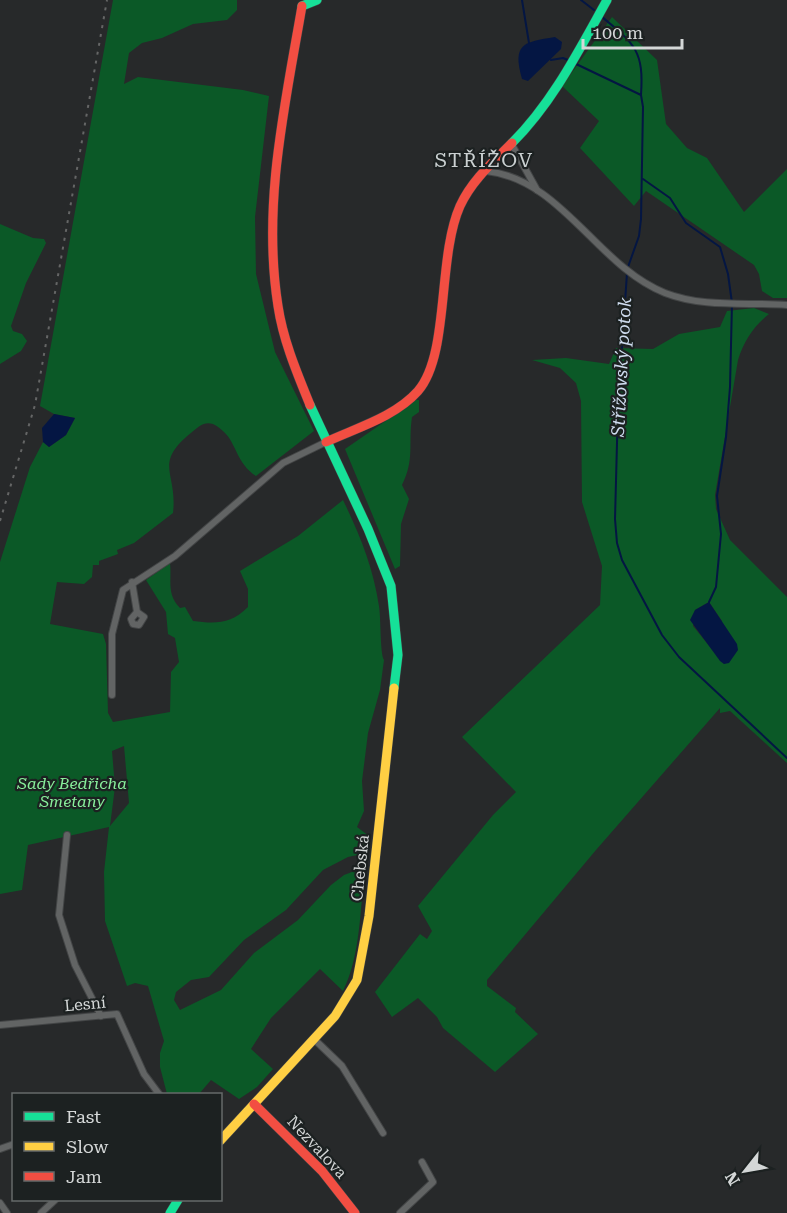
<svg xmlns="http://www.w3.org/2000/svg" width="787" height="1213" font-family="'Roboto Serif',serif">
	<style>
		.green { fill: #0b5927; fill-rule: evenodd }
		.water { fill: #041643 }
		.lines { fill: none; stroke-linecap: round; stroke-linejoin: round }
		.stream { stroke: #041643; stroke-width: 2 }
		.street-casing { stroke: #434546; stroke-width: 8 }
		.fast-casing { stroke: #434546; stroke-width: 10 }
		.slow-casing { stroke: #434546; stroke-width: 10 }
		.jam-casing { stroke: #434546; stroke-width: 10 }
		.street { stroke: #626464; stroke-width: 6 }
		.fast { stroke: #16e098; stroke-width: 9 }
		.slow { stroke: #ffcf43; stroke-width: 9 }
		.jam { stroke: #f24e42; stroke-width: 9 }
		.rail { stroke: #656666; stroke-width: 2; stroke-dasharray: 3 6; stroke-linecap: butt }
		.labels { text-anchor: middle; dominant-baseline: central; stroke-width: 4.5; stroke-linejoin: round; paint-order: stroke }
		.park-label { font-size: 16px; font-style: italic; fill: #88ef9b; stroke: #1c2121 }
		.street-label { font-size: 16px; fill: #d4d7d7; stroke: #1c2121 }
		.water-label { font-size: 18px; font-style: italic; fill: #cedbee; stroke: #1c2121 }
		.quarter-label { font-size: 20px; letter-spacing: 1.5px; fill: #cad0d1; stroke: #1c2121 }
	</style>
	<rect width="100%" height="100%" fill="#27292a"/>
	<!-- green -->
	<g class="green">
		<path d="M113 0H237V10L227 20 193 24 162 38 142 43 129 53 124 84 138 77 243 90 269 96 255 217 256 274 275 352 314 431 256 476C237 464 236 443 224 432 214 423 208 420 197 428 150 464 178 470 173 513L134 543 117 550 118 554 99 561V565H93L92 577 84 584 57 582 50 624 103 634 106 644 108 713 113 722 170 712 171 672 179 662 175 638 168 634 166 612 146 580 170 563C172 580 166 594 180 608L185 607 193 621C216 624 231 624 248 607V589L240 571 298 536 343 500C360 535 373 567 379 606 381 618 380 654 384 660L380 690 368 733 362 781 364 811 357 827 369 836 367 853 348 857 323 870 286 910 244 940 209 977 191 980 176 992 174 1000 180 1010 221 990 254 953 298 920 331 885 344 875 365 867C360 907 361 955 343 991L320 969 271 1018 251 1049 273 1069 257 1087 239 1099 211 1080 199 1094H167L160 1067V1053L164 1041 148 986 135 983 127 986 105 921 104 872 109 827 28 845 22 890 0 894V562L30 467 43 442 49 447 66 435 75 418 54 414 40 406ZM124 746 129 803 110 826 115 787 112 751Z"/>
		<path d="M612 17 657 60 666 124 687 148 707 158 744 212 787 169V298H773L762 291 759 274 754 265 646 191 634 206 580 148 599 121 562 86Z"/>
		<path d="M0 224 33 238 44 239 46 243 26 283 11 326 13 331 22 334 27 341 21 351 0 364Z"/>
		<path d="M754 308 769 314C753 327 744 341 738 360L715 495 716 509 730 540 787 597V763L730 711 720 713V708L596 850 487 980V986L516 1008 515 1012 538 1034 495 1072 443 1028 437 1017 418 998 392 1017 375 992 420 934 427 939 432 931 418 906 493 815 516 792 462 737 600 605 602 566 582 502 581 401 576 383 560 368 532 360 566 358 609 364 616 348 653 349 679 334 720 327 727 311ZM709 602 722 621 724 664 693 626 695 610Z"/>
		<path d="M416 400H419V412L412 417C408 444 415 459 402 485L409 499 401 524 400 566 395 569 345 449Z"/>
	</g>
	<!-- water -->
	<g class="water">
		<path d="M555 37 562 42 561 49 528 81 522 79C512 44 523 42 555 37Z"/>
		<path d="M54 414 75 418 66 435 49 447 43 442 42 428Z"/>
		<path d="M709 602 737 644 738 650 729 663 724 664 720 661 690 620 695 610Z"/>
	</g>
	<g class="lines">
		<!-- stream -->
		<g class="stream">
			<path d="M522 0 529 43"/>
			<path d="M581 0 594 10"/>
			<path d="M602 17C635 44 644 51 641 95"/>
			<path d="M551 60 563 58 568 60"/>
			<path d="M574 63 641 95 643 107 641 219 639 236 628 267"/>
			<path d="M643 179 670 198 686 223 720 247 728 274 732 303 730 387 726 437 717 496 721 534 716 587 709 602"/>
			<path d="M627 273 618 405 615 519 617 543 622 560 662 635 679 657 787 758"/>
		</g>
		<!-- street casing -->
		<g class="street-casing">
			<g id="street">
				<path d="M512 145 537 190"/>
				<path d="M486 171C562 179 597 266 665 293 704 308 746 302 787 305"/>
				<path d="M132 582 137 612 131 619 133 624 139 625 144 617 137 612"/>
				<path d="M112 695V634L123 590 175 556 283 463 326 442"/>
				<path d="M67 835 59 915 75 965 101 1016"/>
				<path d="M0 1025 117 1014 144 1074 159 1094"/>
				<path d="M314 1039 342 1066 383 1133"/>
				<path d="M0 1149 14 1144"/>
				<path d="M0 1203 7 1213"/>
				<path d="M41 1213 55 1200"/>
				<path d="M400 1213 433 1182 422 1162"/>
			</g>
		</g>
		<!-- fast casing -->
		<g class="fast-casing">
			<g id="fast">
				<path d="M302 6 317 0"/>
				<path d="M512 143C553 102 579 50 607 0"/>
				<path d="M310 405 368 529 391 586 398 655 394 688"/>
				<path d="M170 1213 178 1200"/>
			</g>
		</g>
		<!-- slow casing -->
		<g class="slow-casing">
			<path id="slow" d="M220 1141 335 1016 357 980 369 916 394 688"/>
		</g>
		<!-- jam casing -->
		<g class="jam-casing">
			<g id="jam">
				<path d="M302 6C285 105 262 205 278 306 283 340 297 373 310 405"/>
				<path d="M326 442C356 428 395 417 418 391 450 354 437 258 460 206 472 180 493 162 512 143"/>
				<path d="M254 1104 322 1171 355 1213"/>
			</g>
		</g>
		<!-- street -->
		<use href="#street" class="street"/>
		<!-- fast -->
		<use href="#fast" class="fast"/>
		<!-- slow -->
		<use href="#slow" class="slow"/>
		<!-- jam -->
		<use href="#jam" class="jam"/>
		<!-- rail -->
		<path class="rail" d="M0 521 35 405 107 0"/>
	</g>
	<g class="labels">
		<!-- park labels -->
		<g class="park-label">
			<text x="72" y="783">Sady Bedřicha<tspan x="72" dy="18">Smetany</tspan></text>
		</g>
		<!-- street labels -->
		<g class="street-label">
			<text transform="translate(360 868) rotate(-84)">Chebská</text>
			<text transform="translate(85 1004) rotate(-5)">Lesní</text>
			<text transform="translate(317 1147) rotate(47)">Nezvalova</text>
		</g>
		<!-- water labels -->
		<g class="water-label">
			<text transform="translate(621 367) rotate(-87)">Střížovský potok</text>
		</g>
		<!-- quarter labels -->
		<g class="quarter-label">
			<text x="484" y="160">STŘÍŽOV</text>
		</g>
	</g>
	<!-- legend -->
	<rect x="12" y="1093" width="210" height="108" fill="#1c2121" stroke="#666a6a" stroke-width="1.5"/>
	<rect x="24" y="1112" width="30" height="9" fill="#16e098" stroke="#666a6a" stroke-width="1.5"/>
	<text x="66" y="1123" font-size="18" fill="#d4d7d7">Fast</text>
	<rect x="24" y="1142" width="30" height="9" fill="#ffcf43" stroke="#666a6a" stroke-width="1.5"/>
	<text x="66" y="1153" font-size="18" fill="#d4d7d7">Slow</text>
	<rect x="24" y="1172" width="30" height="9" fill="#f24e42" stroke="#666a6a" stroke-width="1.5"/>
	<text x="66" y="1183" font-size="18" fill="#d4d7d7">Jam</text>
	<!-- north arrow -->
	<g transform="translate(745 1171) rotate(239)" stroke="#1c2121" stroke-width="4.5" paint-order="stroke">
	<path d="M0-4.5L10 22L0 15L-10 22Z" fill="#d4d7d7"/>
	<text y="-9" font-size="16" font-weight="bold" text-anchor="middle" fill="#d4d7d7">N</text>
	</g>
	<!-- scale -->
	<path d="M583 39v9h99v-9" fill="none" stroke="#d4d7d7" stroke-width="3"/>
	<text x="592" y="39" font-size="18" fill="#d4d7d7" stroke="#1c2121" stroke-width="4.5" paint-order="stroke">100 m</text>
</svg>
